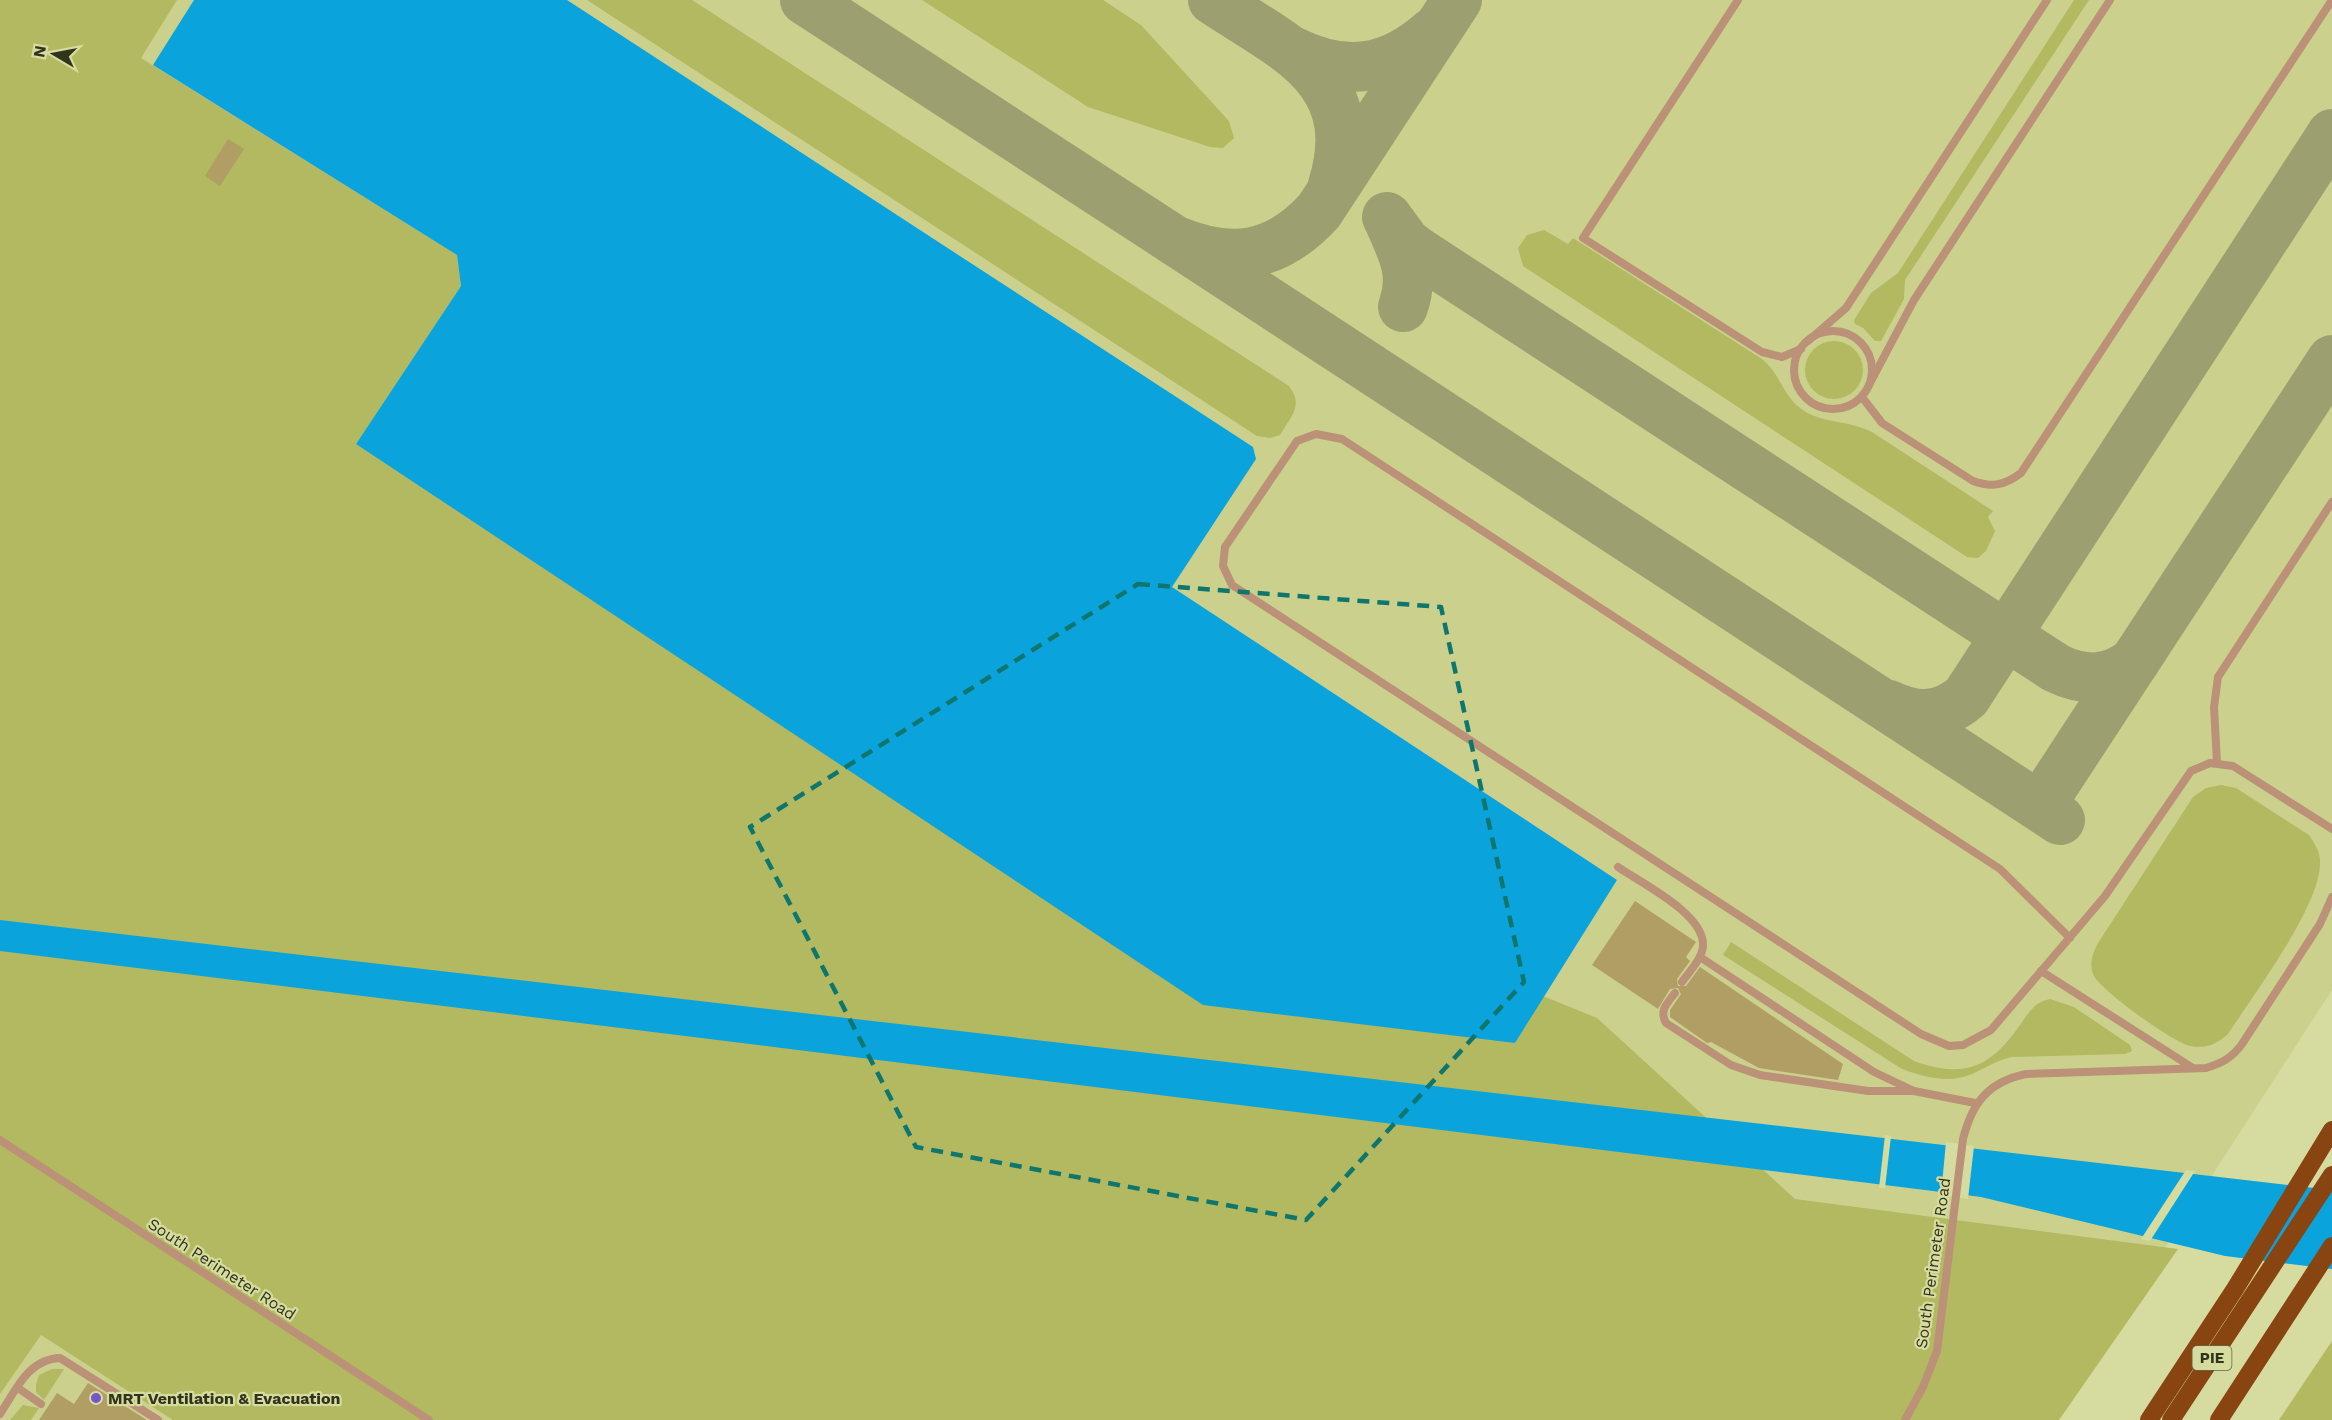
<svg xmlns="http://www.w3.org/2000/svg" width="2332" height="1420" font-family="'Work Sans',sans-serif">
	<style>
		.built { fill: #cbd18d }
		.green { fill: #b2b960 }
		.water { fill: #0ba3dc }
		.pier { fill: #d6dc9f }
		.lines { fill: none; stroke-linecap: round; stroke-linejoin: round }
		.taxiway { stroke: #9ca070; stroke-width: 50 }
		.building { fill: #b09e65 }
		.lane { stroke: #bb9178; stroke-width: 8 }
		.highway { stroke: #884511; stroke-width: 18 }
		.marked { fill: none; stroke: #0f766e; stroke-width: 4.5; stroke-dasharray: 12 8; stroke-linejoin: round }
		.poi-dot { fill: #7754ce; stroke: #d6dc9f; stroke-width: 2 }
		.labels { text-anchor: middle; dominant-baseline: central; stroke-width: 4.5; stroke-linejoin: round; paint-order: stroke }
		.shield { fill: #d6dc9f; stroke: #626643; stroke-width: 1.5 }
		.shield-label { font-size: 15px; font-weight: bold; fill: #31331b }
		.street-label { font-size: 16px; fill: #31331b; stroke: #d6dc9f }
		.poi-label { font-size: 16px; font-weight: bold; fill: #31331b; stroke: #d6dc9f; text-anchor: start }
	</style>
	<rect width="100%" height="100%" fill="#d6dc9f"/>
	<!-- built -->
	<path class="built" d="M0 0H2332V990L2054 1420H0Z"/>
	<!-- green -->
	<g class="green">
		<path d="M0 0H177L141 58 457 255 461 286 356 444 1515 1043 1543 996 1597 1018 1795 1199 2178 1249 2059 1420H173L41 1335 0 1394Z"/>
		<path d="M587 0H692L1289 386C1304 406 1291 416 1280 435L1270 438 1257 436Z"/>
		<path d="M922 0H1103L1141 25 1229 121 1234 138 1223 148 1210 147 1088 107Z"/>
		<path d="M2074 0H2089L1905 280 1904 299 1881 341H1875L1863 328 1855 324 1854 320 1871 293 1898 273Z"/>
		<path d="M1544 230 1568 244 1573 238 1762 359C1779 372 1783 395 1800 408 1820 424 1850 420 1872 432L1993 511 1988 517 1995 531 1986 551 1978 558 1967 557 1523 266 1518 248 1527 235Z"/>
		<circle cx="1834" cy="370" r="29"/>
		<path d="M2221 785 2236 788 2309 835C2315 844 2321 853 2320 864 2319 908 2254 994 2228 1034 2217 1044 2206 1049 2190 1046 2174 1043 2098 989 2093 974 2089 963 2093 953 2098 943L2193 797 2206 788Z"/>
		<path d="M1731 942 1914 1061C1964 1079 1990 1068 2020 1025 2029 1012 2035 1002 2050 999L2074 1007 2130 1045 2132 1051 2125 1054 2011 1057C1996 1061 1985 1068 1972 1074 1949 1084 1924 1077 1902 1069L1723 955Z"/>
		<path d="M2332 1341V1420H2279Z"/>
		<path d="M52 1369H64L44 1400 36 1392V1384L39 1375Z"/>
		<path d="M23 1405 39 1408 31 1420H10Z"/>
	</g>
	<!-- water -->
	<g class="water">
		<path d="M194 0H567L1253 447 1256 459 1172 587 1617 880 1515 1043 1203 1005 356 444 461 286 457 255 153 65Z"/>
		<path d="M0 920 2332 1190V1269L2225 1256 1981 1197 0 951Z"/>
	</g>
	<!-- pier -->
	<g class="pier">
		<path d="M1885 1135 1891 1136 1885 1188H1879Z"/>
		<path d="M1946 1142 1974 1146 1968 1199 1941 1195Z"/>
		<path d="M2186 1170 2195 1171 2150 1241 2141 1239Z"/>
	</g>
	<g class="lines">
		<!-- taxiway -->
		<g class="taxiway">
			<path d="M805 0 1174 240C1232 264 1276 258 1319 211L1457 0"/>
			<path d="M1213 0C1287 49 1365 79 1333 185"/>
			<path d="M1294 52C1345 77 1389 71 1432 33"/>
			<path d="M1387 217 1406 243 1418 252 2056 668C2085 682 2111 681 2135 661"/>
			<path d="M1390 223C1403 253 1415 274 1403 307"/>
			<path d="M1174 240 2060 820"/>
			<path d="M1889 705C1918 719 1942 717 1966 697L2332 134"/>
			<path d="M2040 806 2332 360"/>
		</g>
	</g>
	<!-- building -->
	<g class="building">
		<path d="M228 139 244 149 220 186 205 176Z"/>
		<path d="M1635 901 1696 942 1686 957 1690 961 1677 979 1678 986H1686L1700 967 1843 1064 1838 1080 1759 1068 1711 1042 1707 1043 1670 1017V1010L1681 994 1678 988 1670 989 1658 1009 1592 965Z"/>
		<path d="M88 1383 147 1420H39L57 1393 74 1404Z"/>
	</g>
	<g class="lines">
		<!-- lane -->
		<g class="lane">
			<path d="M1738 0 1583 238 1762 352 1782 357 1801 349"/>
			<circle cx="1833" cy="370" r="39"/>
			<path d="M1808 341 1846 308 2047 0"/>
			<path d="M1869 385 1914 300 2110 0"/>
			<path d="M1862 397 1882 423 1973 481C1992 488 2005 485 2021 473L2332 0"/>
			<path d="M2217 763 2214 707 2218 677 2332 502"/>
			<path d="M1618 867C1641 883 1705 914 1703 946 1702 959 1689 972 1682 982"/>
			<path d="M2070 938 2000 869 1342 439 1316 434 1297 441 1225 547 1223 566 1232 585 1921 1034 1949 1046 1963 1045 1991 1030 2105 896 2191 771 2210 763 2233 766 2332 829"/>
			<path d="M1700 957 1874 1072 1914 1091 1975 1103"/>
			<path d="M2041 971 2193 1068"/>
			<path d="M1675 993C1667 1003 1659 1011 1666 1023L1731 1065 1760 1075 1868 1091H1913"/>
			<path d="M0 1140 429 1420"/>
			<path d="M18 1388 41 1404"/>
			<path d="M0 1414C16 1390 28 1359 60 1358L158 1420"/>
			<path d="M1905 1420 1923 1387 1937 1351 1963 1139C1972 1103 1988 1082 2026 1074L2206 1068C2222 1063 2232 1058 2242 1044L2320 924 2332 897"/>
		</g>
		<!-- highway -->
		<g class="highway">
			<path d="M2149 1420 2235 1289 2332 1130"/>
			<path d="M2171 1420 2332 1175"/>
			<path d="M2219 1420 2332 1246"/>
		</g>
	</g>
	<!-- marked area -->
	<path class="marked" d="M1138 584 1441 607 1524 982 1306 1220 916 1147 750 827Z"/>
	<!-- markers -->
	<circle class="poi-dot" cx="96" cy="1398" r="6"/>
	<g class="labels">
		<!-- shield labels -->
		<rect class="shield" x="2192.5" y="1346" width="39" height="24" rx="4.5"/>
		<g class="shield-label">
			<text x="2212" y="1358">PIE</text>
		</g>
		<!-- street labels -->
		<g class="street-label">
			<text transform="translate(1933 1263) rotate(-82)">South Perimeter Road</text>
			<text transform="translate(222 1269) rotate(33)">South Perimeter Road</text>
		</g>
		<!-- poi labels -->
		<g class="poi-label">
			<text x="108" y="1398">MRT Ventilation &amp; Evacuation</text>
		</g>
	</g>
	<!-- north arrow -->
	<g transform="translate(54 54) rotate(280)" stroke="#d6dc9f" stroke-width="4.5" paint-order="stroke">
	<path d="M0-4.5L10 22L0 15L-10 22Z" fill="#31331b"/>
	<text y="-9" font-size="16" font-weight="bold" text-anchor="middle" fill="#31331b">N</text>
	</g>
</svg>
